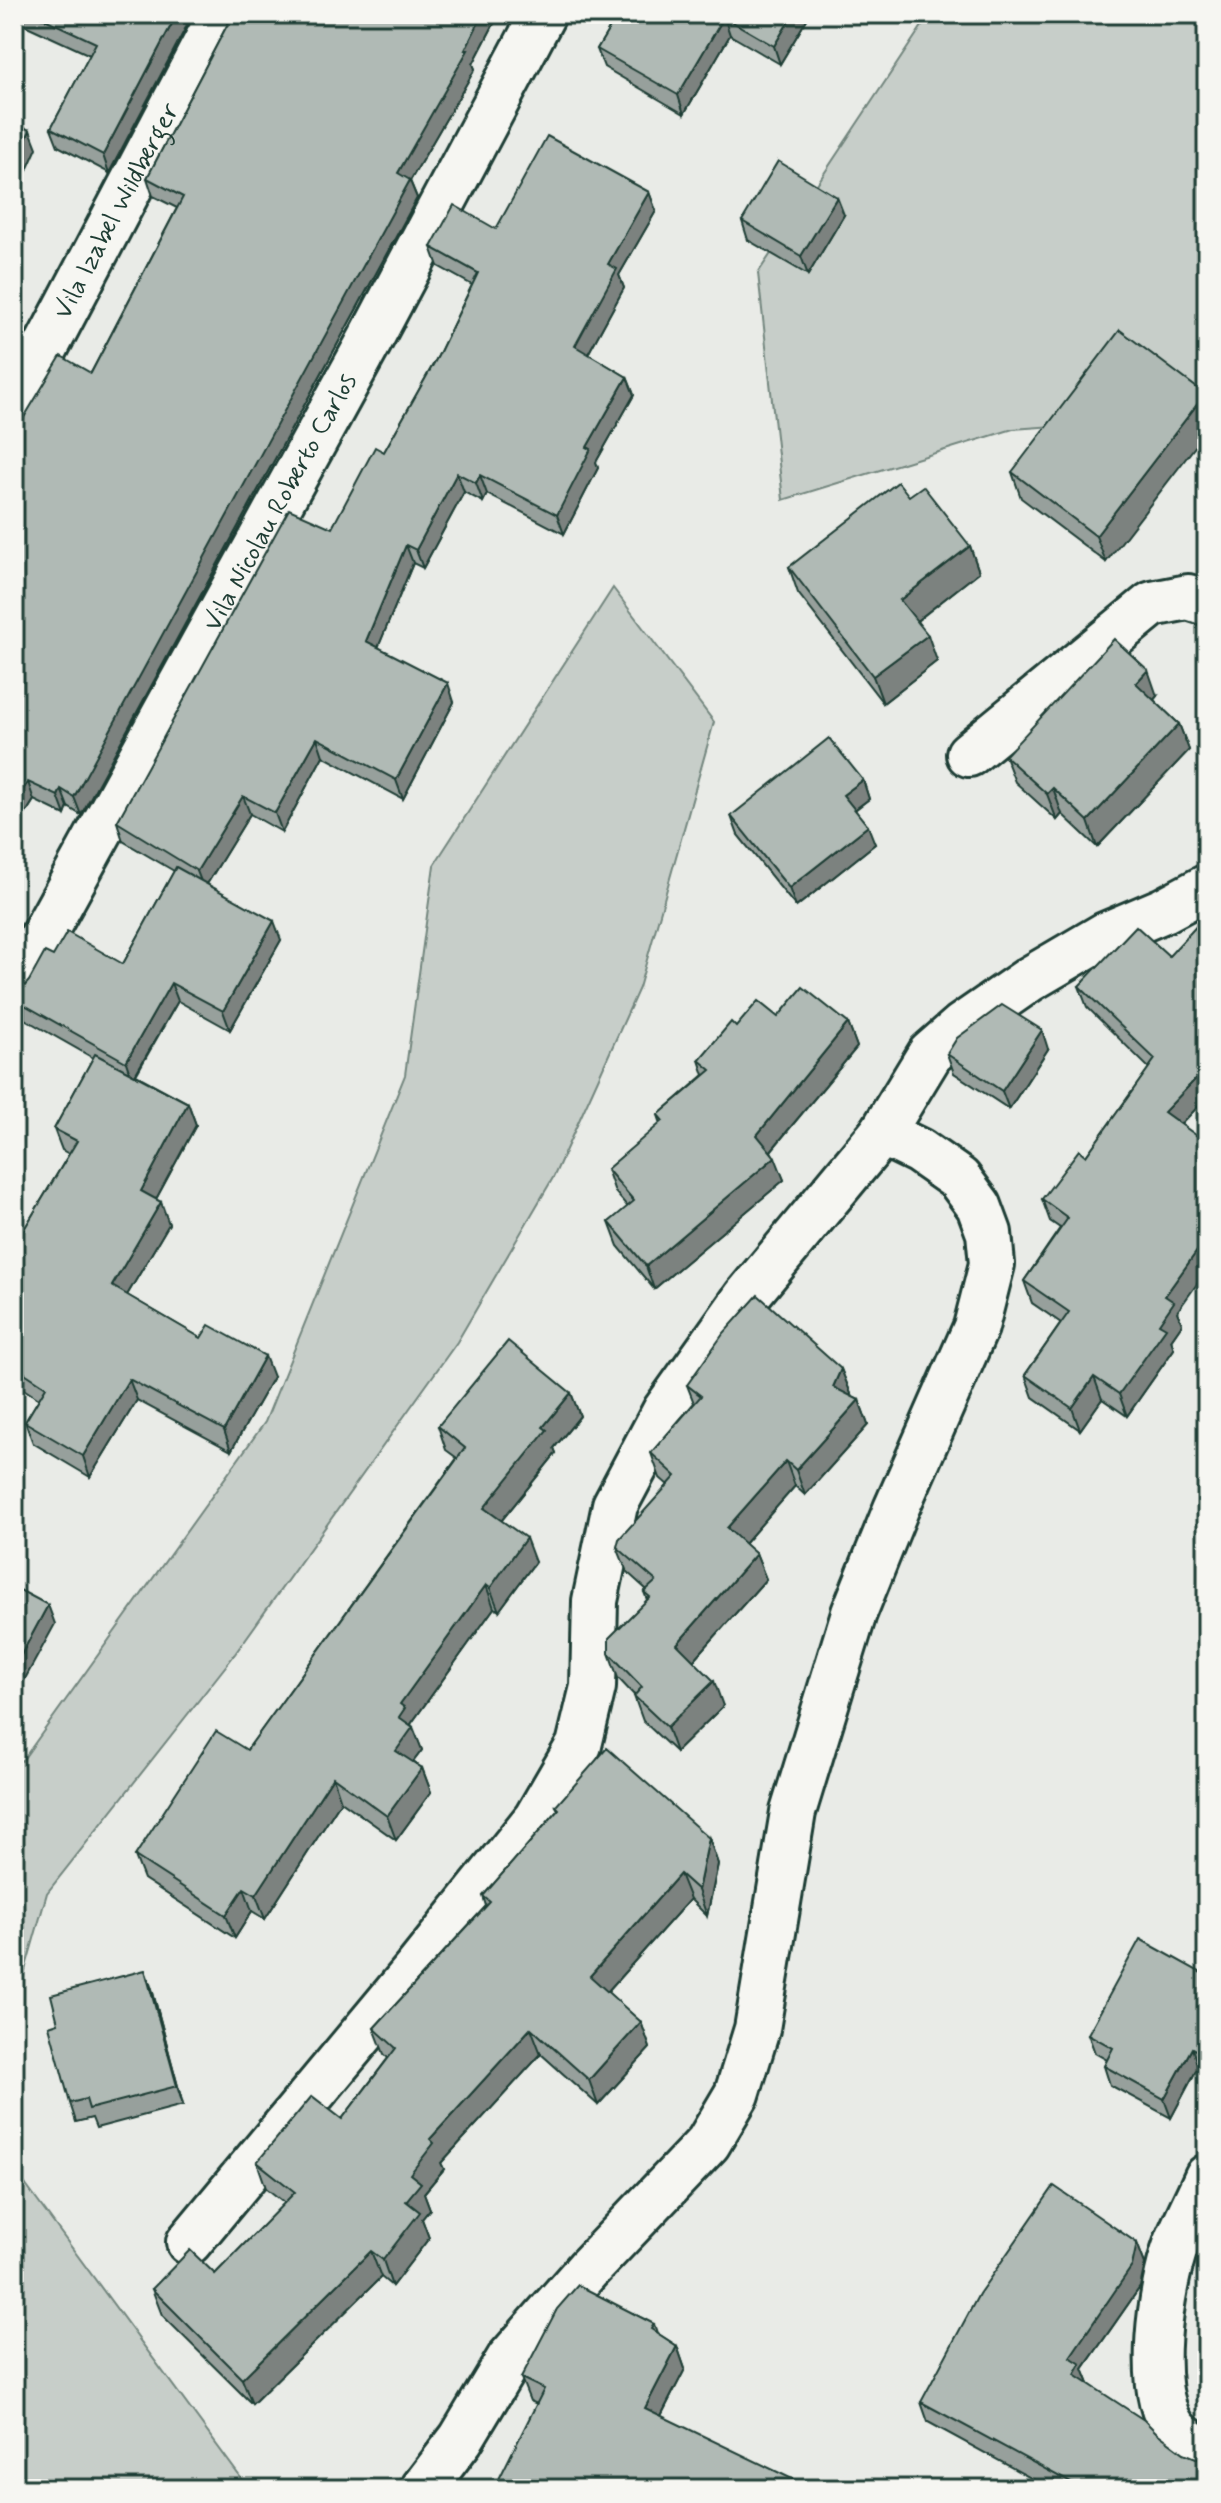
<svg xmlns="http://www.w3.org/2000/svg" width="1221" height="2503" font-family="Mynerve,sans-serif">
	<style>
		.green { fill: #c7cec9; stroke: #73867e; stroke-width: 2 }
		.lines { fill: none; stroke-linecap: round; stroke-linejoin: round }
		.minor-casing { stroke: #1f3d34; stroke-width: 50 }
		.minor { stroke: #f6f6f2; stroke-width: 44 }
		.wall { fill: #97a09c; stroke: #1f3d34; stroke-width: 2 }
		.shaded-wall { fill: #7b827f; stroke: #1f3d34; stroke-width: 2 }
		.building { fill: #b0bab5; stroke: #1f3d34; stroke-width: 2 }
		.labels { text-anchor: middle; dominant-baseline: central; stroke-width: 7; stroke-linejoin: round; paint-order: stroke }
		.street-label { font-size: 26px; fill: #1f3d34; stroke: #f6f6f2 }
	</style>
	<rect width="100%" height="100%" fill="#e9ebe7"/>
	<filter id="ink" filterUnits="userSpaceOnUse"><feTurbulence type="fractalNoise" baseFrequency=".0125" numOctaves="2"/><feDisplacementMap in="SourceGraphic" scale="16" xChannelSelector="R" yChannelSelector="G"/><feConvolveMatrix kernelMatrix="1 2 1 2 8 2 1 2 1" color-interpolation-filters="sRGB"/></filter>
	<g filter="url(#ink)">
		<!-- green -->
		<g class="green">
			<path d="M930 14H1207V415L1013 429 783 500 758 273Z"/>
			<path d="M613 588 714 722 639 988 554 1176 457 1342 232 1658 47 1893 14 2009V1754L22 1761 265 1422 405 1075 434 865Z"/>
			<path d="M14 2169 249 2489H14Z"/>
		</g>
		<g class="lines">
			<!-- minor casing -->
			<g class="minor-casing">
				<g id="minor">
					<path id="s1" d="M14 408 221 14"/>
					<path d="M969 754 1152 604 1188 597 1207 603"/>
					<path id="s2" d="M14 988 369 342 543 14"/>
					<path d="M1207 2177C1197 2200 1185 2222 1176 2245 1161 2287 1145 2389 1173 2427 1180 2437 1197 2446 1207 2454"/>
					<path d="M189 2242 417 1968 536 1819 579 1745 593 1687 595 1601 615 1505 665 1411 746 1297 882 1133 930 1054 962 1026 1030 979 1105 935 1164 910 1207 887"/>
					<path d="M423 2489 461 2439 509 2359 588 2269 708 2143 737 2094 757 2029 793 1812 854 1613 896 1509 976 1327 992 1264 989 1233 979 1206 959 1179 919 1151 882 1133"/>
				</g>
			</g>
			<!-- minor -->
			<use href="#minor" class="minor"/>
		</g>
		<!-- wall -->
		<g class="wall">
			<path d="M14 14H193L109 173 58 146 51 128 90 55 14 20Z"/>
			<path d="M233 14H499L473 64 475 69 410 181 417 198 81 815 68 807 65 815 34 800 14 832V434L91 373 177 208 153 196 147 178Z"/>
			<path d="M618 14H810L780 64 730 35 684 114 604 67 597 49Z"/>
			<path d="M649 192 656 211 619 275 624 288 588 354 627 377 634 395 596 462 598 468 564 534 487 494 483 502 464 492 423 568 413 563 378 647 454 702 403 799 323 756 282 832 250 814 207 884 281 940 230 1030 178 1001 136 1075 188 1103 196 1125 156 1199 169 1224 127 1295 201 1338 273 1377 231 1451 137 1400 90 1477 33 1443 25 1422 39 1399 14 1383V1246L69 1154 62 1150 54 1129 93 1058 14 1013V992L21 990 53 956 123 964 174 871 123 841 117 822 332 528 384 452 438 356 472 285 438 266 431 247 496 229Z"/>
			<path d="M844 215 808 275 748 240 742 221Z"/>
			<path d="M1207 399 1106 562 1021 498 1012 472Z"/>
			<path d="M909 496 970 546 979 572 917 621 937 661 883 703 798 593 789 567Z"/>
			<path d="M1157 696 1154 700 1179 724 1189 750 1097 847 1062 814 1057 820 1015 782 1005 756Z"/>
			<path d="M863 780 869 799 855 810 875 844 796 907 738 835 731 816Z"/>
			<path d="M1207 925V1097L1181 1124 1177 1312 1182 1324 1171 1340 1174 1349 1127 1416 1102 1399 1080 1430 1033 1397 1025 1375 1061 1323 1032 1303 1024 1281 1060 1228 1050 1221 1042 1199 1086 1156 1149 1068 1087 1007 1079 986 1169 956Z"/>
			<path d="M778 1017 848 1023 857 1047 771 1151 784 1180 654 1289 618 1246 609 1222 628 1207 615 1192 607 1169 661 1124 658 1115 704 1075 699 1060 736 1027Z"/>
			<path d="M1048 1049 1009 1109 954 1073 947 1054Z"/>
			<path d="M841 1369 851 1394 850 1396 859 1400 868 1425 805 1495 795 1486 744 1544 756 1554 766 1579 694 1660 723 1706 676 1752 643 1721 634 1696V1695L618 1678 609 1653 647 1600 644 1592 647 1590 627 1572 617 1547 668 1485 660 1478 651 1453 694 1403 687 1385Z"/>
			<path d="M571 1393 580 1416 554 1448 556 1453 501 1521 535 1562 499 1611 494 1608 411 1724 422 1750 413 1762 422 1768 431 1792 396 1840 341 1801 265 1919 252 1911 235 1938 144 1879 135 1856 247 1750 457 1458 446 1450 438 1426Z"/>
			<path d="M556 1806 709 1838 718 1864 707 1916 690 1899 607 1992 641 2022 650 2048 598 2105 541 2054 441 2163 444 2169 424 2193 430 2209 422 2219 429 2238 392 2286 381 2277 252 2404 162 2315 152 2289 215 2274 285 2203 266 2188 257 2162 342 2119 388 2058 384 2054 374 2028 486 1906 483 1896 558 1810Z"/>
			<path d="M1207 1976V2072L1198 2067 1171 2118 1110 2085 1104 2066 1107 2060 1095 2053 1088 2034Z"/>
			<path d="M152 1989 183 2105 96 2128 92 2118 76 2122 70 2103Z"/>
			<path d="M1137 2243 1145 2264 1140 2287 1083 2369 1089 2384 1207 2489H1051L928 2422 921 2402Z"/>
			<path d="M654 2324 657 2333 677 2346 685 2369 661 2416 537 2404 530 2401 521 2378Z"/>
		</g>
		<!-- shaded-wall -->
		<g class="shaded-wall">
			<path d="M177 14H193L109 173 103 155Z"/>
			<path d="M483 14H499L473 64 475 69 410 181 417 198 81 815 74 797 398 173Z"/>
			<path d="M793 14H810L780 64 774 46Z"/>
			<path d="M724 17 730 35 684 114 678 95Z"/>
			<path d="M30 130 37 148 14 199V166Z"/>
			<path d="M649 192 656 211 619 275 624 288 582 365 575 346 608 264Z"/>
			<path d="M837 197 844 215 808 275 801 256Z"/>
			<path d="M627 377 634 395 596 462 598 468 564 534 557 515 587 447Z"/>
			<path d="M1205 394 1207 399V431L1106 562 1096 536Z"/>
			<path d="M457 473 464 492 423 568 416 550Z"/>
			<path d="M480 475 487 494 483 502 476 483Z"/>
			<path d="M406 545 413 563 373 660 366 641Z"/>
			<path d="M970 546 979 572 910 626 900 600Z"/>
			<path d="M928 635 937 661 883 703 873 676Z"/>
			<path d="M1148 670 1157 696 1145 710 1136 683Z"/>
			<path d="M448 683 454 702 403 799 396 780Z"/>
			<path d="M1179 724 1189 750 1097 847 1088 821Z"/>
			<path d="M317 738 323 756 282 832 275 813Z"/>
			<path d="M863 780 869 799 850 813 843 795Z"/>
			<path d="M28 782 34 800 14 832V803Z"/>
			<path d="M1053 788 1062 814 1057 820 1047 794Z"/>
			<path d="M61 789 68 807 65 815 58 796Z"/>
			<path d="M243 796 250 814 204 889 197 871Z"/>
			<path d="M868 826 875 844 796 907 789 888Z"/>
			<path d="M274 921 281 940 230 1030 223 1011Z"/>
			<path d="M171 983 178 1001 132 1080 126 1062Z"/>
			<path d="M848 1023 857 1047 765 1158 757 1135Z"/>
			<path d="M1042 1030 1048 1049 1009 1109 1002 1091Z"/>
			<path d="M1207 1067V1097L1172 1134 1164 1112Z"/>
			<path d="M188 1103 196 1125 149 1212 141 1191Z"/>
			<path d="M775 1157 784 1180 654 1289 646 1266Z"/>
			<path d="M161 1202 169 1224 120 1307 112 1286Z"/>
			<path d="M1207 1237V1270L1177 1312 1182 1324 1171 1340 1174 1349 1127 1416 1119 1394 1159 1324 1165 1296Z"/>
			<path d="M265 1356 273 1377 231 1451 224 1430Z"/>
			<path d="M841 1369 851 1394 842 1412 833 1387Z"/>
			<path d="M1094 1377 1102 1399 1080 1430 1072 1408Z"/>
			<path d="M129 1379 137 1400 90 1477 83 1456Z"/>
			<path d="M571 1393 580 1416 554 1448 556 1453 493 1531 484 1508 543 1427Z"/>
			<path d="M859 1400 868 1425 805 1495 796 1470Z"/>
			<path d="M786 1461 795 1486 736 1553 727 1528Z"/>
			<path d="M526 1538 535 1562 499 1611 490 1588Z"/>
			<path d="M756 1554 766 1579 686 1669 677 1644Z"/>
			<path d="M486 1585 494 1608 411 1724 412 1728 413 1727 422 1750 404 1774 396 1751 400 1704Z"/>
			<path d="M48 1605 55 1624 14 1699V1668Z"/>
			<path d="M714 1681 723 1706 676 1752 667 1727Z"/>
			<path d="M422 1768 431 1792 396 1840 387 1816Z"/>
			<path d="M333 1777 341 1801 265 1919 256 1895Z"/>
			<path d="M709 1838 718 1864 707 1916 698 1890Z"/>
			<path d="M680 1874 690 1899 599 2001 590 1976Z"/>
			<path d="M244 1888 252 1911 235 1938 226 1915Z"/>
			<path d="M145 1970 152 1989 183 2105 177 2086Z"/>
			<path d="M641 2022 650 2048 598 2105 589 2080Z"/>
			<path d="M531 2028 541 2054 441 2163 444 2169 424 2193 430 2209 422 2219 429 2238 392 2286 383 2260 406 2201 410 2174 430 2139Z"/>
			<path d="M1192 2048 1198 2067 1171 2118 1164 2099Z"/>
			<path d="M1137 2243 1145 2264 1140 2287 1083 2369 1089 2384 1083 2396 1070 2357Z"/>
			<path d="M371 2251 381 2277 252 2404 242 2379Z"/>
			<path d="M677 2346 685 2369 653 2431 645 2408Z"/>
		</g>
		<!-- building -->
		<g class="building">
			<path d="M34 14H177L103 155 51 128 96 43Z"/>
			<path d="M233 14H483L465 50H468L398 173 410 180 74 797 61 789 58 796 28 782 14 803V434L61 356 91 373 183 197 147 178Z"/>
			<path d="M618 14H793L774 46 724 17 678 95 597 49Z"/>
			<path d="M14 123 30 130 14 166Z"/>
			<path d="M547 136 649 192 608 264 617 269 575 346 627 377 587 447 591 449 557 515 480 475 476 483 457 473 416 550 406 545 366 641 448 683 396 780 317 738 275 813 243 796 197 871 117 822 289 509 332 528 375 447 384 452 438 356 478 273 431 247 454 205 496 229Z"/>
			<path d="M778 161 837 197 801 256 742 221Z"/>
			<path d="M1120 330 1205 394 1096 536 1012 472Z"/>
			<path d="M898 482 909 496 923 486 970 546 900 600 928 635 873 676 789 567Z"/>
			<path d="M1114 639 1148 670 1136 683 1179 724 1088 821 1053 788 1047 794 1005 756Z"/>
			<path d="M829 738 863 780 843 795 868 826 789 888 731 816Z"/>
			<path d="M176 867 274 921 223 1011 171 983 126 1062 14 999V992L21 990 29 981 45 952 53 956 67 932 123 964Z"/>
			<path d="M1202 920 1207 925V1067L1164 1112 1207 1143V1237L1165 1296 1174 1302 1159 1324 1166 1328 1119 1394 1094 1377 1072 1408 1025 1375 1069 1312 1024 1281 1068 1218 1042 1199 1079 1150 1086 1156 1155 1059 1079 986 1136 926 1169 956Z"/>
			<path d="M803 987 848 1023 757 1135 775 1157 646 1266 609 1222 634 1201 607 1169 663 1121 658 1115 711 1070 699 1060 731 1022 736 1027 758 1001 778 1017Z"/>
			<path d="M1002 1005 1042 1030 1002 1091 947 1054 957 1038Z"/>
			<path d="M95 1054 188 1103 141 1191 161 1202 112 1286 201 1338 209 1325 265 1356 224 1430 129 1379 83 1456 25 1422 46 1387 14 1366V1246L77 1141 54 1129Z"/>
			<path d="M758 1295 841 1369 833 1387 859 1400 796 1470 786 1461 727 1528 756 1554 677 1644 714 1681 667 1727 634 1696 642 1687 609 1653V1638L650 1597 644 1592 656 1581 617 1547 619 1539 676 1476 651 1453 701 1396 687 1385 723 1334Z"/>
			<path d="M508 1341 571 1393 543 1427 547 1430 484 1508 526 1538 490 1588 486 1585 400 1704 405 1708 399 1717 413 1727 396 1751 422 1768 387 1816 333 1777 256 1895 244 1888 226 1915 135 1856 216 1731 247 1750 465 1448 438 1426Z"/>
			<path d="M14 1587 48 1605 14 1668Z"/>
			<path d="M607 1748 709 1838 698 1890 680 1874 590 1976 641 2022 589 2080 531 2028 430 2139 434 2143 410 2174 421 2183 406 2201 420 2212 383 2260 371 2251 242 2379 152 2289 190 2250 215 2274 295 2192 257 2162 312 2096 342 2119 396 2048 374 2028 490 1902 483 1896 559 1809 556 1806Z"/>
			<path d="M1140 1939 1207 1976V2057L1192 2048 1164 2099 1104 2066 1113 2048 1088 2034Z"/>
			<path d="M145 1970 177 2086 89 2109 86 2099 70 2103 49 2026 58 2023 51 1995Z"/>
			<path d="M1054 2186 1137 2243 1132 2266 1070 2357 1081 2364 1075 2375 1144 2420 1157 2433 1184 2453 1196 2458 1203 2457 1207 2460V2489H1072L1075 2485 921 2402 979 2294Z"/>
			<path d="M578 2285 654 2324 651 2329 677 2346 645 2408 813 2489H494L544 2389 521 2378 557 2309Z"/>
		</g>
	</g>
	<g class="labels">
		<!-- street labels -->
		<g class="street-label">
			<text stroke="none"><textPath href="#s1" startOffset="222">Vila Izabel Wildberger</textPath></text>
			<text stroke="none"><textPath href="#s2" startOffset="554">Vila Nicolau Roberto Carlos</textPath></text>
		</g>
	</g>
	<!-- margin -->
	<rect width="1221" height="2503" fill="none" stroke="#f6f6f2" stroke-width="48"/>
	<rect x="24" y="24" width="1173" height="2455" fill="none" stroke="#1f3d34" stroke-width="3" filter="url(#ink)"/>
</svg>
